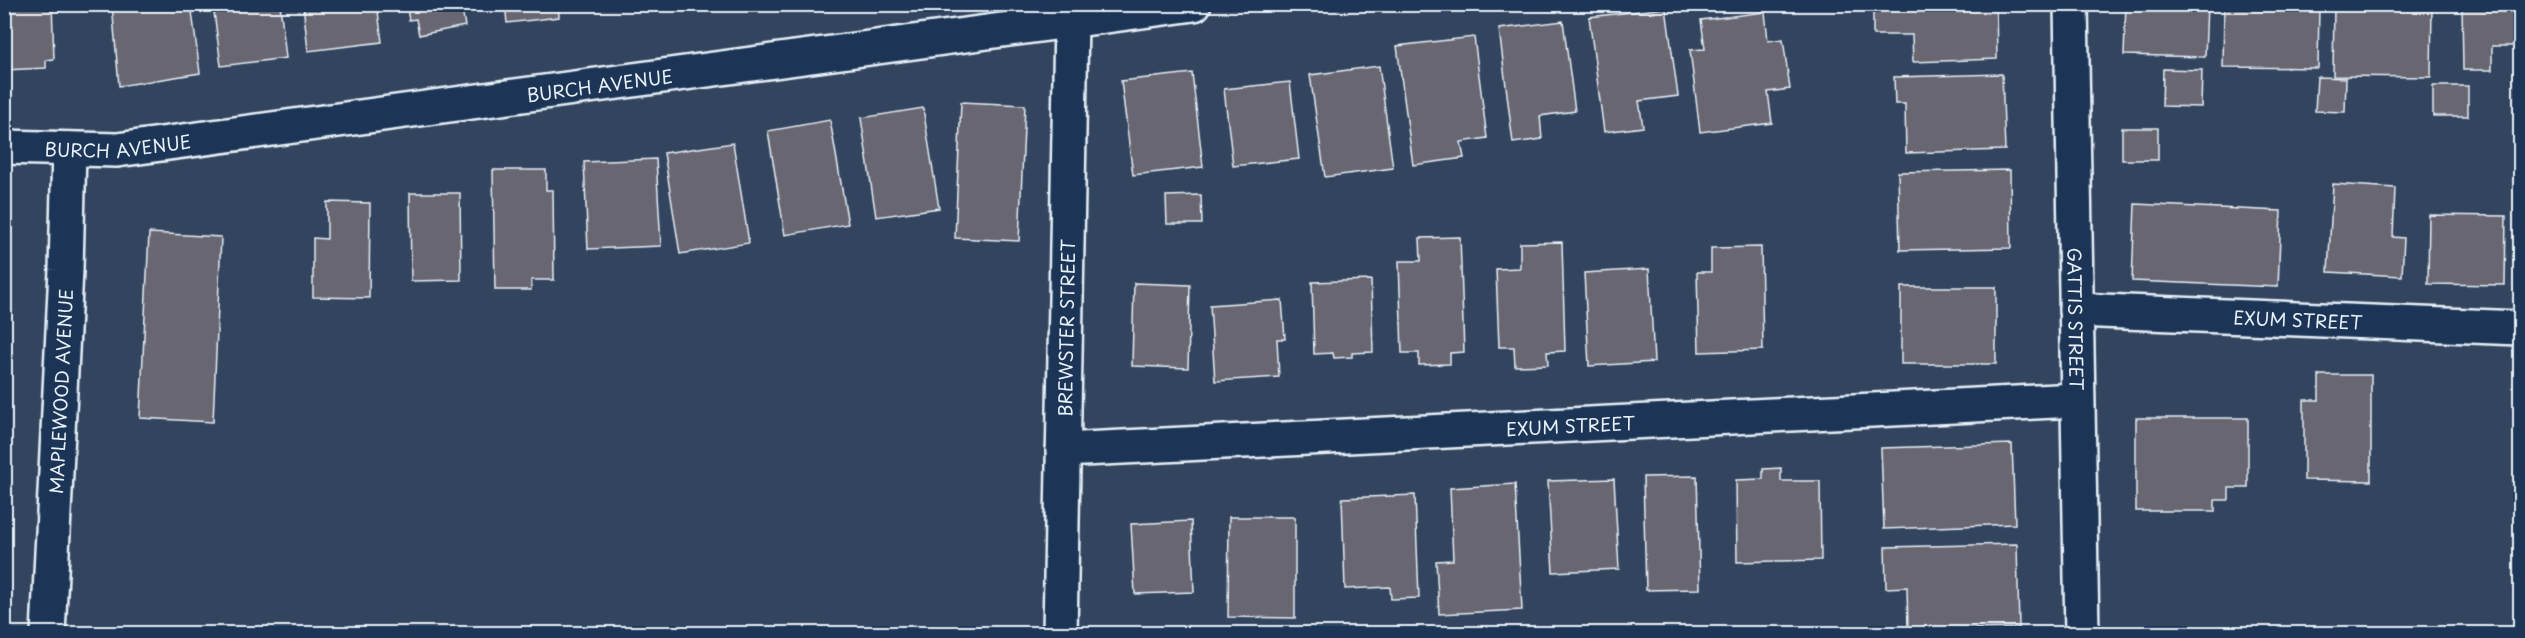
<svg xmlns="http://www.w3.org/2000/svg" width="2525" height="638" font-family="'Playpen Sans',sans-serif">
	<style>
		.building { fill: #676671; stroke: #e8f1f8; stroke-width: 1.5 }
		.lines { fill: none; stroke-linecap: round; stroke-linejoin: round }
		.minor-casing { stroke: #e8f1f8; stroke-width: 38 }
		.minor { stroke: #1d3557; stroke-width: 33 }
		.labels { text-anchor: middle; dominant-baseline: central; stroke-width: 6; stroke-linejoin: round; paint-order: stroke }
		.street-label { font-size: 18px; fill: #e8f1f8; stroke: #1d3557 }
	</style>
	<rect width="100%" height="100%" fill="#33445f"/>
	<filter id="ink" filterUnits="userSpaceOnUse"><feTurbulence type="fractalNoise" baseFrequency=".0167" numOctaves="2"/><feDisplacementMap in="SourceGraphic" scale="12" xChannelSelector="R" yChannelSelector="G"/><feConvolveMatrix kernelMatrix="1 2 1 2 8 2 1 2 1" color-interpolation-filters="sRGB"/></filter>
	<g filter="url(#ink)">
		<!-- building -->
		<g class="building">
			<path d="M4 4H52L54 59 46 60V68L4 70Z"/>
			<path d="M112 4H191L200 73 119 86Z"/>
			<path d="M213 4H280L286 58 221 66Z"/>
			<path d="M303 4H377L382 42 308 51Z"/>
			<path d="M406 4H461L465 26 419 35 416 19 409 20Z"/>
			<path d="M505 4H558L559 17 507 23Z"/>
			<path d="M1873 4H1996L1997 59 1913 62 1912 35H1873Z"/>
			<path d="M2126 4H2207L2205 57 2124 55Z"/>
			<path d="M2224 4H2319L2318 68 2223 67Z"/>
			<path d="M2334 4H2432L2431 77 2333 76Z"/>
			<path d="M2462 4H2520V46H2492V70H2463Z"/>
			<path d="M1666 8 1678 96 1639 101 1643 127 1604 132 1589 17Z"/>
			<path d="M1765 12 1768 41 1783 39 1790 89 1768 92 1772 123 1700 132 1690 50 1705 49 1701 20Z"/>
			<path d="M1563 21 1575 111 1540 116 1542 139 1513 143 1499 29Z"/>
			<path d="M1474 37 1487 138 1461 142 1464 158 1413 165 1397 46Z"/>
			<path d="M1379 66 1393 168 1325 177 1310 75Z"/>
			<path d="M2163 69 2202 70 2201 107 2162 106Z"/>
			<path d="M1192 73 1203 167 1133 175 1121 81Z"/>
			<path d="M2002 74 2005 150 1906 153 1905 104H1895L1894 77Z"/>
			<path d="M2317 77 2346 78 2345 112 2315 111Z"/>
			<path d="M1290 82 1299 159 1233 166 1224 89Z"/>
			<rect x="2433" y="86" width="35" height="30"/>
			<path d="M961 102 1025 105 1019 241 955 238Z"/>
			<path d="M923 108 939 208 876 217 861 118Z"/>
			<path d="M830 120 848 224 785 235 768 131Z"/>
			<rect x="2122" y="128" width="36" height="32"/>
			<path d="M733 143 749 243 680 254 664 153Z"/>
			<path d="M656 159 661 246 588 249 584 162Z"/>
			<path d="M493 170H546V190H553L554 280H531V290H495Z"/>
			<path d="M2010 170 2011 248 1900 250 1898 172Z"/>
			<path d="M2333 184 2395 188 2393 237 2404 238 2402 276 2328 272Z"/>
			<path d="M410 193H460L461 280 411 281Z"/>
			<path d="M1201 195 1202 224H1167L1166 196Z"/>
			<path d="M327 202 370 203 369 298 313 297V238L327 239Z"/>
			<path d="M2135 204 2281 211 2278 287 2132 281Z"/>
			<path d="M2429 215 2506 216 2505 285 2428 284Z"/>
			<path d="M149 233 221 237 213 422 140 418Z"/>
			<path d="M1460 237 1464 352 1450 353V364L1419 365V353H1402L1399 261H1421L1420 238Z"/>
			<path d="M1562 242 1565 351 1547 352 1548 365 1515 366 1514 347H1499L1496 269 1520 268V243Z"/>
			<path d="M1761 247 1763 350 1699 352 1697 272H1711V248Z"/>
			<path d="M1649 269 1654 362 1589 366 1584 273Z"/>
			<path d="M1371 280 1373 352 1352 353V357L1334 358 1333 353 1314 354 1312 282Z"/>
			<path d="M1134 283 1190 285 1188 368 1132 366Z"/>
			<rect x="1901" y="287" width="95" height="77"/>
			<path d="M1282 300 1285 339H1277L1279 377 1215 381 1210 305Z"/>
			<path d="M2319 375H2371V481L2304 480V400H2319Z"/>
			<path d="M2136 418H2248V488H2229V500H2215V511H2136Z"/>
			<path d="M2012 444 2015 524 1884 529 1881 448Z"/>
			<path d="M1781 468V481H1820L1821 560 1737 562 1736 480 1763 479V469Z"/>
			<path d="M1697 476 1700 589 1646 590 1643 477Z"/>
			<path d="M1614 479 1619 569 1553 572 1548 481Z"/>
			<path d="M1515 484 1522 610 1439 614 1436 561 1453 560 1450 488Z"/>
			<path d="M1415 495 1419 598 1391 599 1390 587 1345 589 1342 498Z"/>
			<path d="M1229 517H1295V618L1228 617Z"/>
			<path d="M1191 521 1194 592 1135 594 1131 524Z"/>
			<path d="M2017 544 2019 628 1908 630 1907 587 1886 588 1885 547Z"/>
			<path d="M1734 629 1819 630V634H1734Z"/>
		</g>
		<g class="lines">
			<!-- minor casing -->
			<g class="minor-casing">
				<g id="minor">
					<path id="s1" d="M2071 4 2082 634"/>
					<path id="s2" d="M4 147 117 150 1194 4"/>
					<path id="s3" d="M2076 310 2520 328"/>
					<path id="s4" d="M1063 450 2077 400"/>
					<path id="s5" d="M48 634 66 270 69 149"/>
					<path id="s6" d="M1060 634 1071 21"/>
				</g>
			</g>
			<!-- minor -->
			<use href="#minor" class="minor"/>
		</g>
	</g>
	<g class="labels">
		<!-- street labels -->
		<g class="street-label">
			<text stroke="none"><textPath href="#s2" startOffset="600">BURCH AVENUE</textPath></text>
			<text stroke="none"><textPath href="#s2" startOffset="114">BURCH AVENUE</textPath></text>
			<text stroke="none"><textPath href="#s1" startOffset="315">GATTIS STREET</textPath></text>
			<text stroke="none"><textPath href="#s3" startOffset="222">EXUM STREET</textPath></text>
			<text stroke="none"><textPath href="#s6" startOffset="306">BREWSTER STREET</textPath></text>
			<text stroke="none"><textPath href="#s5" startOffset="243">MAPLEWOOD AVENUE</textPath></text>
			<text stroke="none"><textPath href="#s4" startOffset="508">EXUM STREET</textPath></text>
		</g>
	</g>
	<!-- margin -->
	<rect width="2525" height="638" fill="none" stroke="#1d3557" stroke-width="24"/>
	<rect x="12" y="12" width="2501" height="614" fill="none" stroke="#e8f1f8" stroke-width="2" filter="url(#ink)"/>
</svg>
